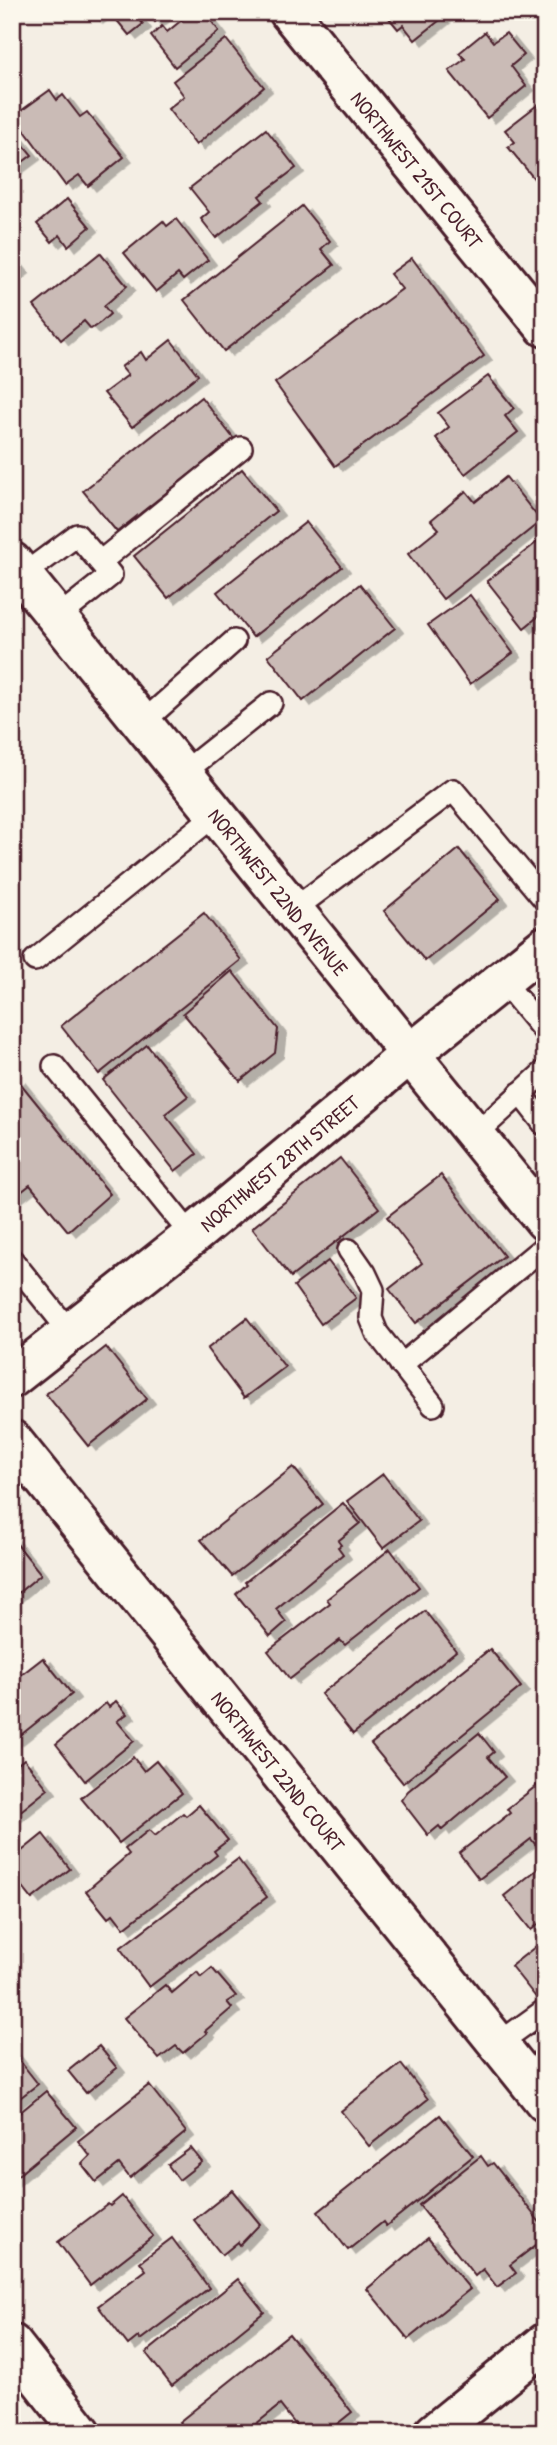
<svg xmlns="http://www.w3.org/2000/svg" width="557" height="2445" font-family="'Patrick Hand',sans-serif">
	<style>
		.building { fill: #cabbb6; stroke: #4a1f2b; stroke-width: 2; filter: url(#shadow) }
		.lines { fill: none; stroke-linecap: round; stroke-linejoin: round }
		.lane-casing { stroke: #4a1f2b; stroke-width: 26 }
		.street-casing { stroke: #4a1f2b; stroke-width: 44 }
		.secondary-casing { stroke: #4a1f2b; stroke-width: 44 }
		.lane { stroke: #fbf7ec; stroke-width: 21 }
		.street { stroke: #fbf7ec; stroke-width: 38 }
		.secondary { stroke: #fbf7ec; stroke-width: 38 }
		.labels { text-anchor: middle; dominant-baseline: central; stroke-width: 7; stroke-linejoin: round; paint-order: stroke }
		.street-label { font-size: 21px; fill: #4a1f2b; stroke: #fbf7ec }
	</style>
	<defs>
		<filter id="shadow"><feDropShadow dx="8" dy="4.5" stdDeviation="0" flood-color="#0004"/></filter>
	</defs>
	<rect width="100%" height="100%" fill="#f4eee4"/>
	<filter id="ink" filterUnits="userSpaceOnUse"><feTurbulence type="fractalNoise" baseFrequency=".0143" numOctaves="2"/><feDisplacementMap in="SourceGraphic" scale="14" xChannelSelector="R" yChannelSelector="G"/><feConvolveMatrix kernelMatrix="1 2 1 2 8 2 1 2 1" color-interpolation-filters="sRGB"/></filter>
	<g filter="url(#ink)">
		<!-- building -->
		<g class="building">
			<path d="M90 12H104L95 19Z"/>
			<path d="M110 12H136L135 14 143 24 129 35Z"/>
			<path d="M147 12H167L155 22Z"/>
			<path d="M195 12H204L219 31 175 67 151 36 162 26 167 32 189 14 191 16Z"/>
			<path d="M384 12H450L415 40 403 25 398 29Z"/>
			<path d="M485 32 493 42 506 33 524 55 511 66 526 86 487 118 449 71 465 59 459 53Z"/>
			<path d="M226 39 264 87 196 145 168 109 184 96 173 81Z"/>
			<path d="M50 90 57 100 63 95 80 117 87 112 124 157 88 186 79 175 65 185 14 116Z"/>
			<path d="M545 99V192L508 147 515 142 505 130Z"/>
			<path d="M266 129 296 168 259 196 263 201 216 238 201 219 209 212 190 188Z"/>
			<path d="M12 131 32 155 12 170Z"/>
			<path d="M67 199 90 227 68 246 60 235 52 242 37 224Z"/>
			<path d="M302 206 330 241 321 249 334 265 224 351 184 300Z"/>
			<path d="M176 219 208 260 183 280 178 274 156 292 124 253 163 221 167 226Z"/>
			<path d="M100 253 127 286 104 306 110 314 101 322 91 329 84 321 61 340 34 306Z"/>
			<path d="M12 258 21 269 12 276Z"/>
			<path d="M412 258 484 356 335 466 275 383 402 289 390 274Z"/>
			<path d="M171 340 198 375 132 427 104 393 128 375 121 367 141 352 146 360Z"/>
			<path d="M488 376 514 408 505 416 518 432 465 474 436 438 449 427 438 413Z"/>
			<path d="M201 397 234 439 117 532 83 491Z"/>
			<path d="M242 469 276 511 168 598 134 556Z"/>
			<path d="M506 477 541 521 443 599 408 554 439 529 431 520 466 491 475 502Z"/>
			<path d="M306 522 342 567 253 637 217 592Z"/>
			<path d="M545 536V611L524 628 487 581Z"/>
			<path d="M360 584 395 628 303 701 268 656Z"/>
			<path d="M470 595 513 653 470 684 428 625Z"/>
			<path d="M459 849 500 899 425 961 384 911Z"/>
			<path d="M204 913 241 960 99 1074 61 1026Z"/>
			<path d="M232 971 278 1029 275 1053 240 1081 183 1013Z"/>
			<path d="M147 1045 188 1096 165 1114 197 1154 175 1171 103 1080Z"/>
			<path d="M17 1079 110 1194 68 1231 30 1185 12 1199V1083Z"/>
			<path d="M340 1158 379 1208 291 1277 252 1228Z"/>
			<path d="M441 1175 504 1256 416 1323 389 1289 422 1263 387 1217Z"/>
			<path d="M328 1261 356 1298 321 1324 294 1286Z"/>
			<path d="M247 1318 285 1367 244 1398 207 1349Z"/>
			<path d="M106 1347 147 1399 88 1446 46 1394Z"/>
			<path d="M293 1467 323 1504 232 1576 201 1540Z"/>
			<path d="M383 1474 419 1521 383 1548 347 1501Z"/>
			<path d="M343 1503 360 1523 338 1541 341 1545 338 1547 343 1554 276 1609 286 1622 270 1636 236 1594 247 1584 245 1582Z"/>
			<path d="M12 1538 41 1574 12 1598Z"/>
			<path d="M390 1549 419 1587 345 1645 340 1640 290 1679 268 1651 330 1603 327 1599Z"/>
			<path d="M425 1611 456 1651 353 1734 321 1694Z"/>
			<path d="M490 1649 521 1687 403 1783 371 1744Z"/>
			<path d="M43 1658 72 1694 12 1742V1682Z"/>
			<path d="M116 1701 127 1714 117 1721 134 1741 85 1781 56 1744 106 1703 109 1707Z"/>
			<path d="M479 1733 494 1752 488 1757 505 1777 442 1830 439 1826 428 1835 401 1800 408 1791Z"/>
			<path d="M133 1757 144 1771 156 1761 182 1793 119 1843 81 1798Z"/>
			<path d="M24 1759 48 1789 12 1818V1769Z"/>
			<path d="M540 1783 545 1789V1836L535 1844 531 1839 479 1879 459 1853 510 1813 507 1809Z"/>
			<path d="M199 1805 228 1840 214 1851 217 1855 124 1928 113 1914 108 1918 86 1891 129 1854 125 1849 149 1830 155 1836 183 1813 186 1816Z"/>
			<path d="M43 1834 70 1869 32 1899 12 1874V1859Z"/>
			<path d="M238 1859 267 1897 149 1987 120 1948Z"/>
			<path d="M545 1863V1919L531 1930 504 1896Z"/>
			<path d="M545 1939V1995L538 2000 511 1966Z"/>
			<path d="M212 1968 236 1996 227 2002 232 2008 205 2031 207 2033 183 2053 176 2046 159 2059 124 2018 165 1985 172 1993 197 1972 201 1977Z"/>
			<path d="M99 2046 117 2068 86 2093 68 2071Z"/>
			<path d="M12 2051 38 2084 12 2104Z"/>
			<path d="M401 2064 428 2099 369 2146 341 2111Z"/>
			<path d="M149 2085 186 2132 130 2178 119 2164 96 2182 82 2164 90 2156 78 2141Z"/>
			<path d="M46 2091 76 2127 12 2180V2119Z"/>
			<path d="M440 2115 473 2156 386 2226 383 2222 348 2250 318 2212Z"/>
			<path d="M191 2148 202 2162 179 2180 168 2165Z"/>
			<path d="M481 2156 488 2166 493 2163 545 2229V2238L510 2265 516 2273 497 2287 483 2269 475 2276 419 2205Z"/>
			<path d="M232 2190 260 2224 240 2245 238 2242 222 2255 194 2220Z"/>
			<path d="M122 2196 153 2236 90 2285 58 2242 108 2204 110 2206Z"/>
			<path d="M172 2238 209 2288 140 2340 138 2337 128 2345 98 2306 146 2270 140 2262Z"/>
			<path d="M428 2238 470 2289 408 2339 367 2289Z"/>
			<path d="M238 2279 264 2312 172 2386 146 2353Z"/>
			<path d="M289 2334 352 2412 326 2433H302L280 2405 251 2428 255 2433H187L179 2422Z"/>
			<path d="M545 2423V2433H532Z"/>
		</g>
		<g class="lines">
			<!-- lane casing -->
			<g class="lane-casing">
				<g id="lane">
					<path d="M100 562 241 448"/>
					<path d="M23 575 77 535 111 575 57 618"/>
					<path d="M142 723 234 641"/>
					<path d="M183 773 271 703"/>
					<path d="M293 910 453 790 545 900"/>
					<path d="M35 960 216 814"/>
					<path d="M502 980 545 1032"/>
					<path d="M54 1066 192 1236"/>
					<path d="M520 1093 545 1125"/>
					<path d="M475 1135 545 1071"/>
					<path d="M349 1250 365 1273 373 1290 371 1318 377 1333 433 1405"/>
					<path d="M12 1260 70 1332"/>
					<path d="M401 1365 545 1246"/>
					<path d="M498 2044 545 2010"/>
				</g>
			</g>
			<!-- street casing -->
			<g class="street-casing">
				<g id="street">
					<path id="s1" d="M289 12 545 327"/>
					<path id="s2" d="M12 1440 545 2102"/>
					<path d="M12 2344 82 2433"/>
					<path d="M434 2433 545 2343"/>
				</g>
			</g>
			<!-- secondary casing -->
			<g class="secondary-casing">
				<g id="secondary">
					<path id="s3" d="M12 562 545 1221"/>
					<path id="s4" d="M12 1378 192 1236 410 1054 545 946"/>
				</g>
			</g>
			<!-- lane -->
			<use href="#lane" class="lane"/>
			<!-- street -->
			<use href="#street" class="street"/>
			<!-- secondary -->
			<use href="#secondary" class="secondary"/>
		</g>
	</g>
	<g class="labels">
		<!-- street labels -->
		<g class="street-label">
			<text stroke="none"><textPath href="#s1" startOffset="203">NORTHWEST 21ST COURT</textPath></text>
			<text stroke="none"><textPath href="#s3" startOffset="424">NORTHWEST 22ND AVENUE</textPath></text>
			<text stroke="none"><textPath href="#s4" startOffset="343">NORTHWEST 28TH STREET</textPath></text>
			<text stroke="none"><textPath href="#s2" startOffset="425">NORTHWEST 22ND COURT</textPath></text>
		</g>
	</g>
	<!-- margin -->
	<rect width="557" height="2445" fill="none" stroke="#fbf7ec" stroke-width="42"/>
	<rect x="21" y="21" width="515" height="2403" fill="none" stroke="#4a1f2b" stroke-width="2.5" filter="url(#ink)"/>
</svg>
